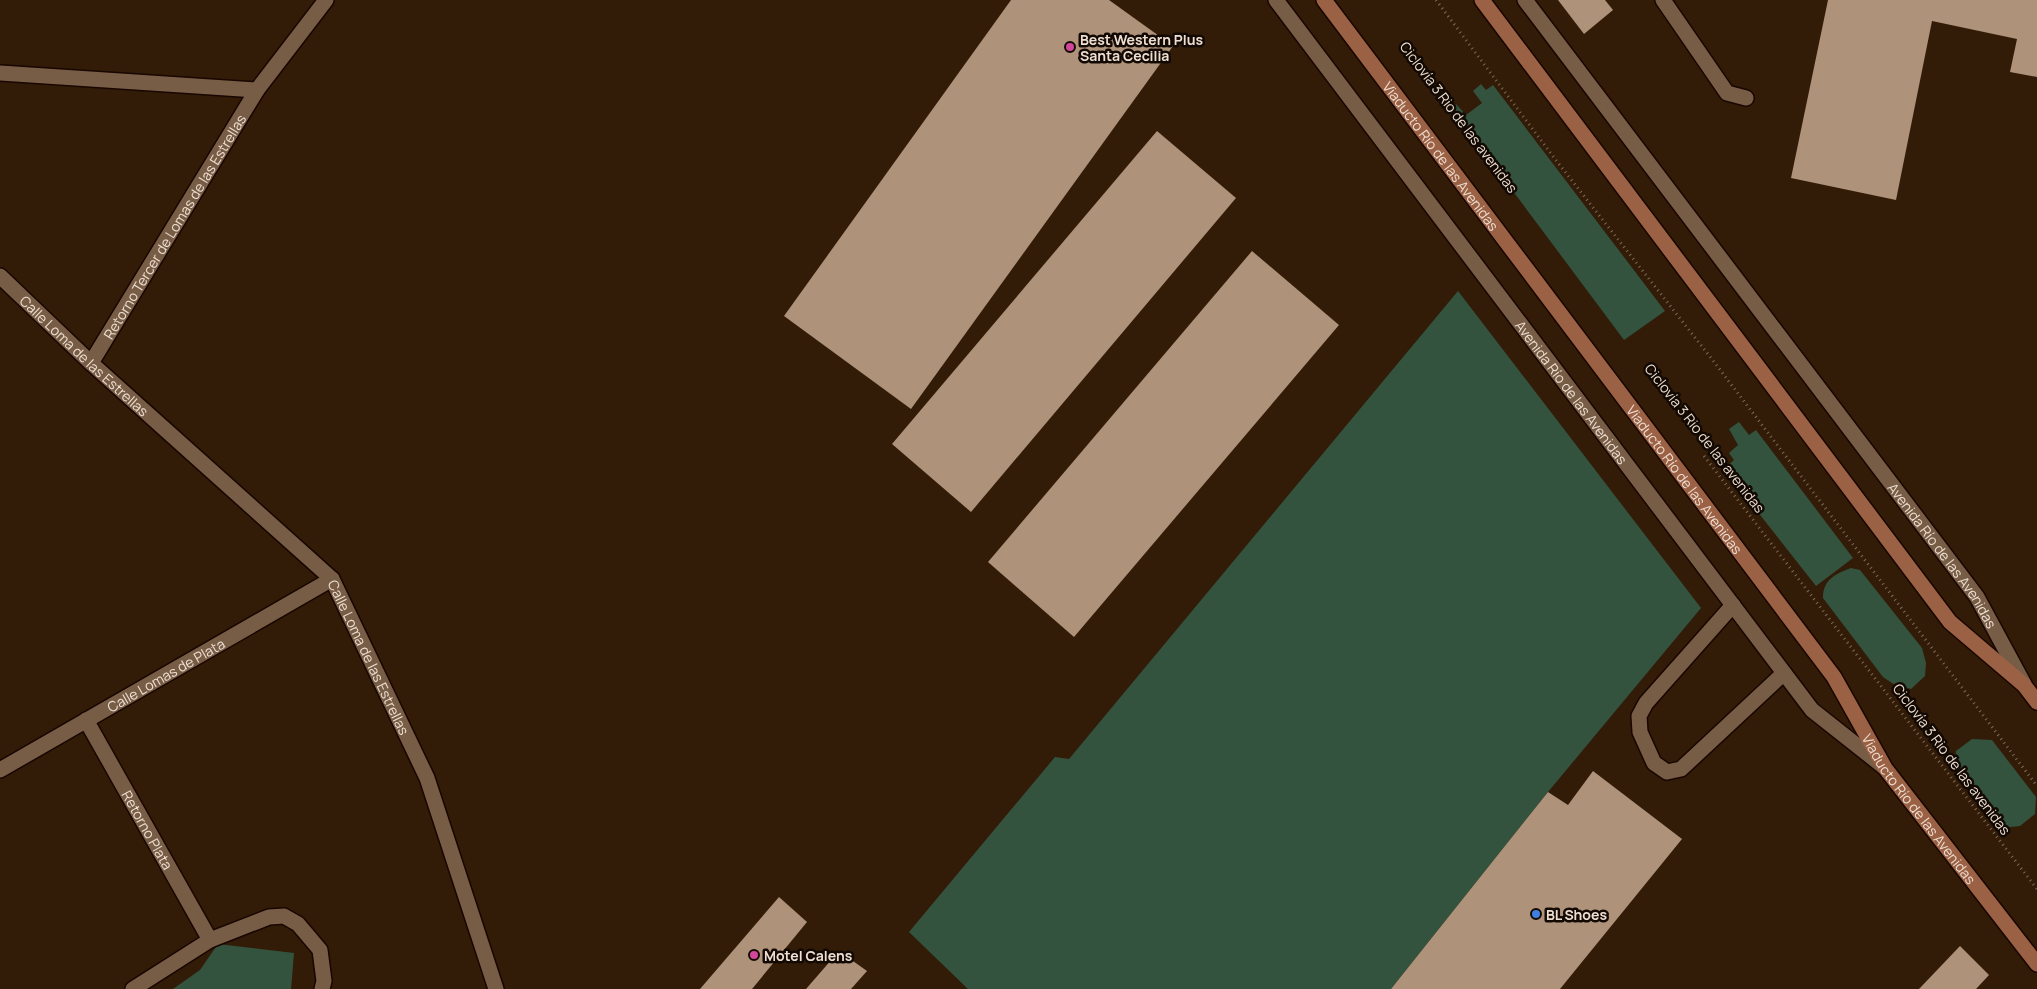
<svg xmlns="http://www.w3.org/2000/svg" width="2037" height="989" font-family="Manrope,sans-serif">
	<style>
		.green { fill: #33533e }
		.building { fill: #ae927a }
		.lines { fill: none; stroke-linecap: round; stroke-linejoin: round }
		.service-casing { stroke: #190600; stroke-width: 18 }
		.minor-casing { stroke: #190600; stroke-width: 18 }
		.tertiary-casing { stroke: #190600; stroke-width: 18 }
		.secondary-casing { stroke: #190600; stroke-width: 18 }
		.path { stroke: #7e6b59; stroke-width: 3; stroke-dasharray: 1 4; stroke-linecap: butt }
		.service { stroke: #775d46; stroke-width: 15 }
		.minor { stroke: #775d46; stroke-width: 15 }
		.tertiary { stroke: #775d46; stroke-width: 15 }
		.secondary { stroke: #9b6145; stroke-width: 15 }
		.hotel-dot { fill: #d1479c; stroke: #130903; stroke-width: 2 }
		.shop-dot { fill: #3f7fe0; stroke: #130903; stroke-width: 2 }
		.labels { text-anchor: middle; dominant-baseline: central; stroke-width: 5; stroke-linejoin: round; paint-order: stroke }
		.poi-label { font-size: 14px; font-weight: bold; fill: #eedfd2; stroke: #130903; text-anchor: start }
		.street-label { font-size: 14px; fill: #eedfd2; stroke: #130903 }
	</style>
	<rect width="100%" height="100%" fill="#321c07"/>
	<!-- green -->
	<g class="green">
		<path d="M1481 84 1486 90 1493 85 1665 311 1624 340 1451 108 1456 104 1466 115 1482 103 1473 91Z"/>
		<path d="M1458 291 1701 608 1548 792 1391 989H968L909 932 1055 757 1069 759Z"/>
		<path d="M1739 422 1749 435 1756 430 1853 558 1816 586 1724 469 1734 460 1729 453 1738 445 1729 429Z"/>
		<path d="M1851 568 1860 570 1922 648 1926 663 1925 676 1911 689 1895 685 1883 677 1823 598C1823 579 1836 574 1851 568Z"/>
		<path d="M1972 739 1992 740 2036 797 2035 814 2020 826 2001 828 1955 770 1956 751Z"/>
		<path d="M218 944 294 953 291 989H173L200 970Z"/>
	</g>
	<!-- building -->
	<g class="building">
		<path d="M1011 0H1109L1173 46 911 409 784 316Z"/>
		<path d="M1558 0H1605L1613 10 1584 34Z"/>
		<path d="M1828 0H2037V77L2010 72 2017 39 1932 21 1896 200 1791 178Z"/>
		<path d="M1157 131 1236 198 971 512 892 444Z"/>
		<path d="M1252 251 1339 325 1074 637 988 562Z"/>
		<path d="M1593 771 1682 839 1560 989H1391L1548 792 1568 805Z"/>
		<path d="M779 897 807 922 752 989H700Z"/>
		<path d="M1960 946 1989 975 1976 989H1919Z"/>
		<path d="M839 951 867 971 851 989H806Z"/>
	</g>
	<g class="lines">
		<!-- service casing -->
		<g class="service-casing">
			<g id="service">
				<path d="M1663 0 1727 93 1746 98"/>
				<path d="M1733 605 1646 703 1639 716 1640 732 1654 763 1667 772 1681 769 1784 673"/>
			</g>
		</g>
		<!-- minor casing -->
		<g class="minor-casing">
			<g id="minor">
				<path d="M0 73 257 90"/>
				<path id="s1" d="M0 276 91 363 332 579 427 778 496 989"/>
				<path id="s2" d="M91 363 257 90 326 0"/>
				<path id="s3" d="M86 720 210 940"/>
				<path id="s4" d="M0 770 332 579"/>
				<path d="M133 989 210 940 269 917 284 916 298 924 320 950 324 981 322 989"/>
			</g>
		</g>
		<!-- tertiary casing -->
		<g class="tertiary-casing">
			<g id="tertiary">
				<path id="s5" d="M1276 0 1812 710 1884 767"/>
				<path id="s6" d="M1525 0 1977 597 2024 684"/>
			</g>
		</g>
		<!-- secondary casing -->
		<g class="secondary-casing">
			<g id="secondary">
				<path id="s7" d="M1324 0 1834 677 1885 768 2037 964"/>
				<path d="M1482 0 1950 622 2024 685 2037 702"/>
			</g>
		</g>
		<!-- path -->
		<g class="path">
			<path d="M1436 0 1555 159 1711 358 2037 786"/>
			<path d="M1704 456 2037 889"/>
		</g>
		<!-- service -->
		<use href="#service" class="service"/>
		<!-- minor -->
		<use href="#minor" class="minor"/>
		<!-- tertiary -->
		<use href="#tertiary" class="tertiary"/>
		<!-- secondary -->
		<use href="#secondary" class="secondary"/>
	</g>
	<!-- markers -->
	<g class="hotel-dot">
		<circle cx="1070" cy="47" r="5"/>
		<circle cx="754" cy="955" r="5"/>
	</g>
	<circle class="shop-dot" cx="1536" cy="914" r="5"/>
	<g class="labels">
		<!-- poi labels -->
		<g class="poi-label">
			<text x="1080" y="39">Best Western Plus<tspan x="1080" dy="16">Santa Cecilia</tspan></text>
			<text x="1546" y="914">BL Shoes</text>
			<text x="764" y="955">Motel Calens</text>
		</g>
		<!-- street labels -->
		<g class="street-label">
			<text transform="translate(1459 117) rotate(53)">Ciclovía 3 Rio de las avenidas</text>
			<text stroke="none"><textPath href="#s7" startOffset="195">Viaducto Río de las Avenidas</textPath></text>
			<text stroke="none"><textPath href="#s2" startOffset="160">Retorno Tercer de Lomas de las Estrellas</textPath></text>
			<text stroke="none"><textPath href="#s1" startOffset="116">Calle Loma de las Estrellas</textPath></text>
			<text stroke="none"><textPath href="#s5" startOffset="491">Avenida Río de las Avenidas</textPath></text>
			<text transform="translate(1705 438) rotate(52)">Ciclovía 3 Rio de las avenidas</text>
			<text stroke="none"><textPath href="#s7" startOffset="600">Viaducto Río de las Avenidas</textPath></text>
			<text stroke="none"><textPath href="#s6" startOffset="695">Avenida Río de las Avenidas</textPath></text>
			<text stroke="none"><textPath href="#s1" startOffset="536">Calle Loma de las Estrellas</textPath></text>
			<text stroke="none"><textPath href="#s4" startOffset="191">Calle Lomas de Plata</textPath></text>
			<text transform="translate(1952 759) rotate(53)">Ciclovía 3 Rio de las avenidas</text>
			<text stroke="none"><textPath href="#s7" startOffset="1005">Viaducto Río de las Avenidas</textPath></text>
			<text stroke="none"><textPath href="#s3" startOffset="126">Retorno Plata</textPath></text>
		</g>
	</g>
</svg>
